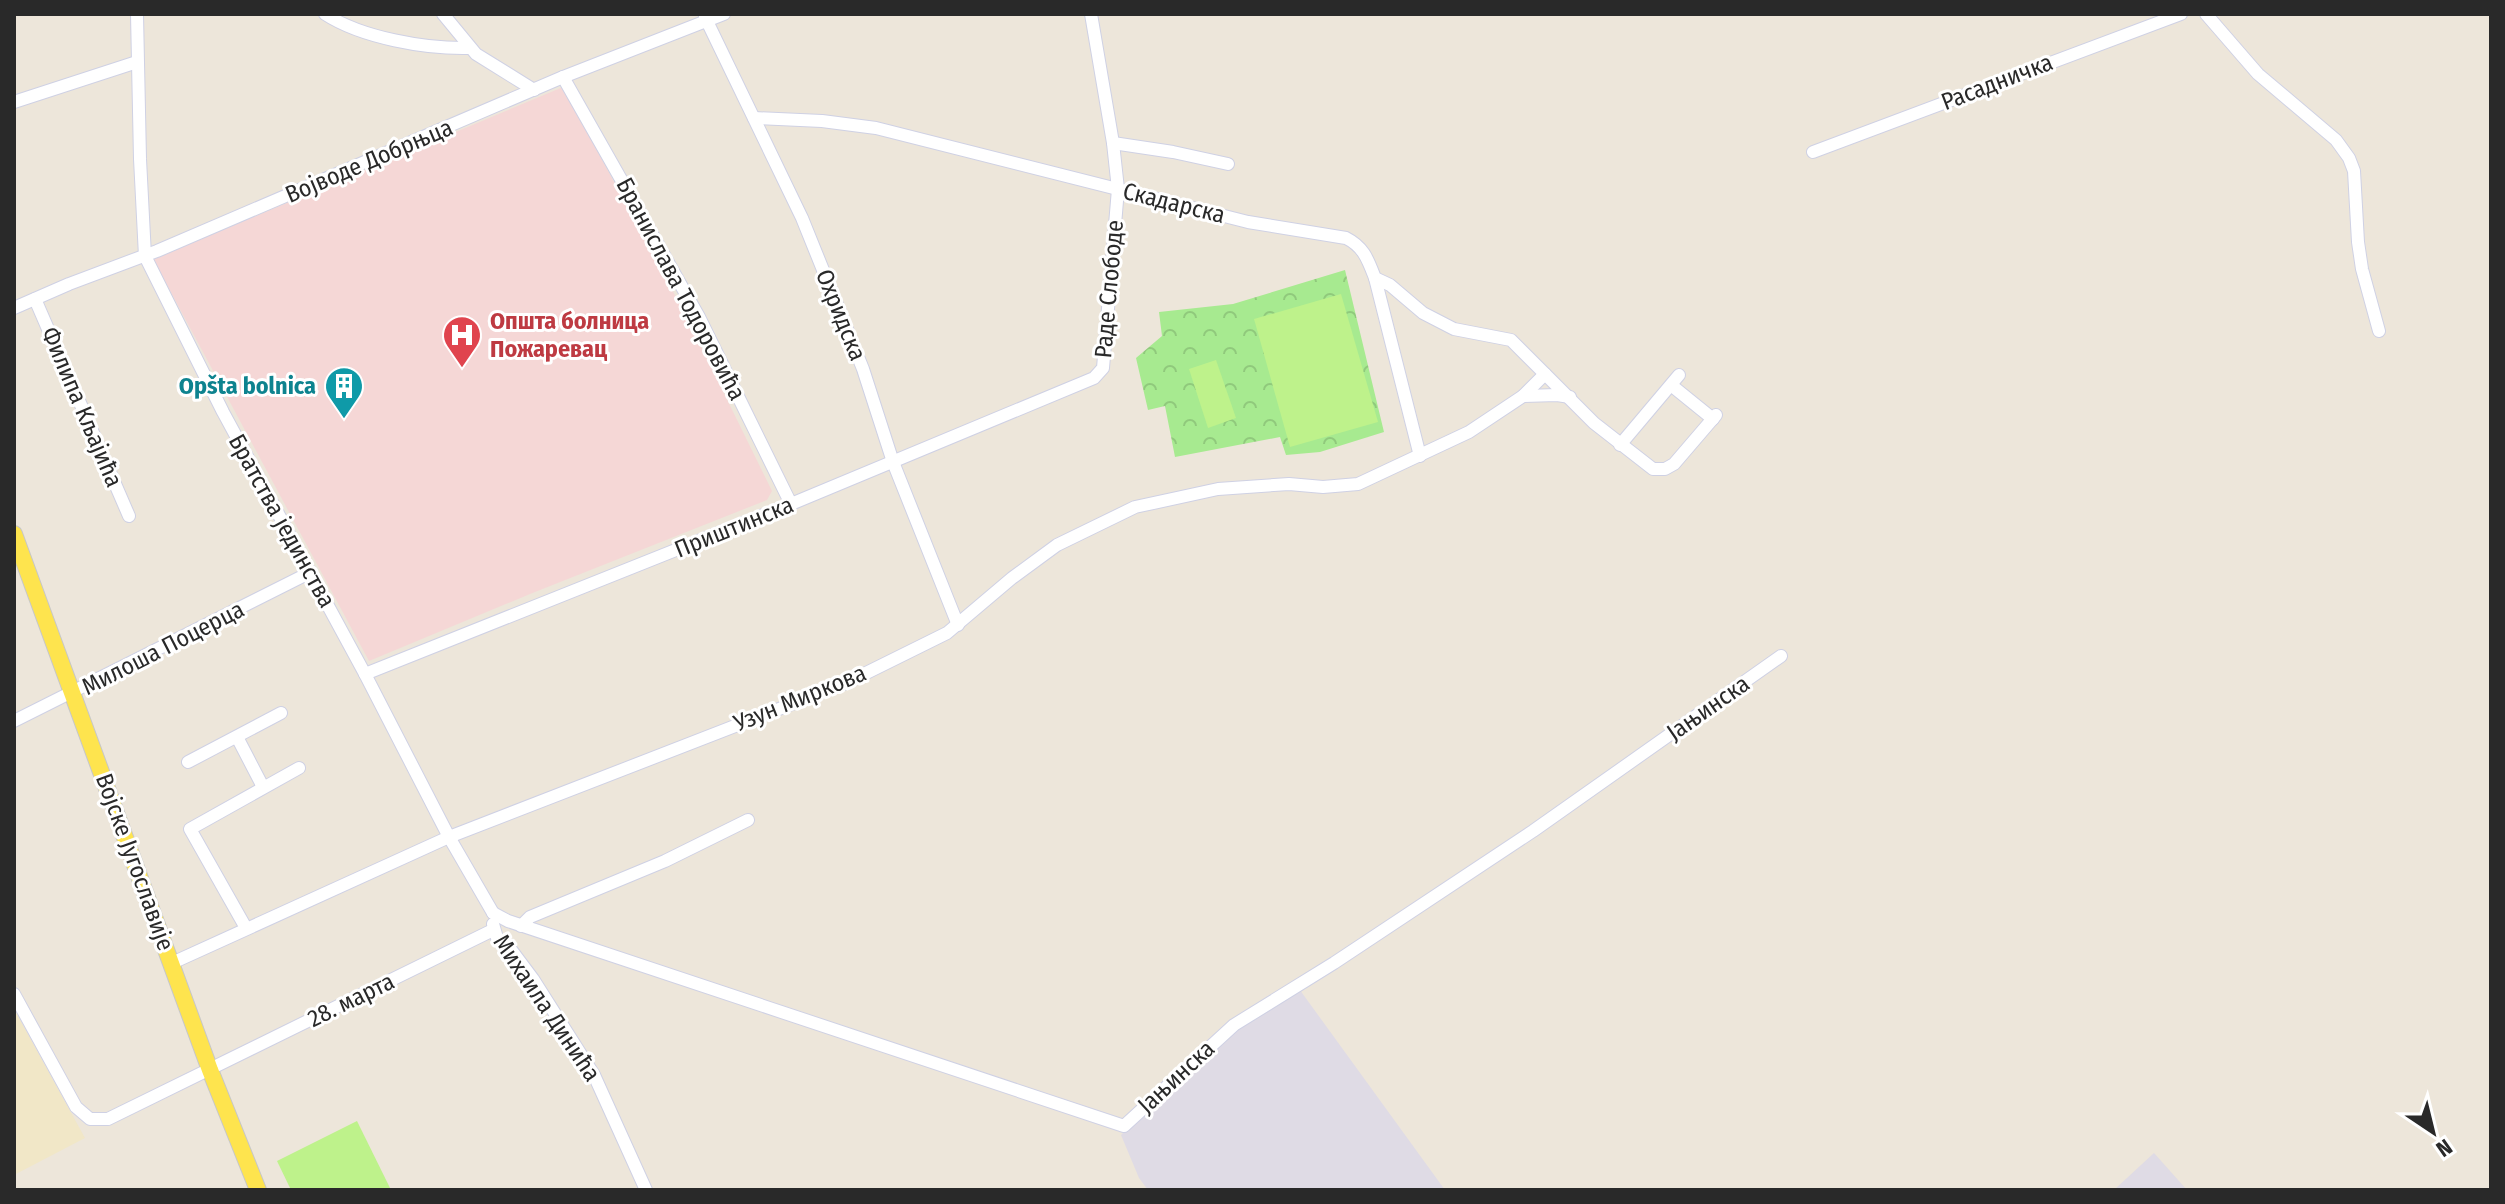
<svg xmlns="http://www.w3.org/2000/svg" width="2505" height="1204" font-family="'Fira Sans Condensed',sans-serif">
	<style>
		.industrial { fill: #dfdbe5 }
		.education { fill: #f1e7c7 }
		.medical { fill: #f5d7d6 }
		.forest { fill: url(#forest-crowns) }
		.pitch { fill: #bef28b }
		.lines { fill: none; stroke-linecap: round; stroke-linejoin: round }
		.minor-casing { stroke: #cfd1e4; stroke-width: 14 }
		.major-casing { stroke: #c7c7c7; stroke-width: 18 }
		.minor { stroke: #fff; stroke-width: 12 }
		.major { stroke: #fee44e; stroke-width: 16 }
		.labels { text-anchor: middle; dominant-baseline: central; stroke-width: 6; stroke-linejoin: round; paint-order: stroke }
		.street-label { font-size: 24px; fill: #292929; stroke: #fff }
		.health-label { font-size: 24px; font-weight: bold; fill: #be3a42; stroke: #fff; text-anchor: start }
		.culture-label { font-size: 24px; font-weight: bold; fill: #0d838f; stroke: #fff; text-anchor: end }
	</style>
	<defs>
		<pattern id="forest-crowns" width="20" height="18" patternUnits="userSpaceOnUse" patternTransform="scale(2)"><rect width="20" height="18" fill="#a7ea90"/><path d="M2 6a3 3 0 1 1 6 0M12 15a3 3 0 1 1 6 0" fill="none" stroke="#90c97c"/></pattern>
	</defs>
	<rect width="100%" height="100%" fill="#ede6da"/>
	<!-- industrial -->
	<g class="industrial">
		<path d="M1297 986 1445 1190H1148L1139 1178 1121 1135 1180 1076 1240 1025Z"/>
		<path d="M2154 1153 2187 1190H2114Z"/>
	</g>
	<!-- education -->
	<path class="education" d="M14 1009 85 1138 14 1175Z"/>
	<!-- medical -->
	<path class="medical" d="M563 87 685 314 772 491 767 500 530 594 369 661 153 259Z"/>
	<!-- forest -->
	<path class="forest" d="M1345 270 1384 432 1320 452 1286 455 1280 437 1175 457 1165 406 1148 410 1136 358 1162 336 1159 312 1233 304Z"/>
	<!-- pitch -->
	<g class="pitch">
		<path d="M1341 294 1378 422 1290 447 1254 319Z"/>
		<path d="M1216 360 1236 418 1208 428 1189 369Z"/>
		<path d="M357 1121 391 1190H291L277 1161Z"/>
	</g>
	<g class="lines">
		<!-- minor casing -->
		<g class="minor-casing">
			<g id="minor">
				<path d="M137 14 140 159 145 256 223 412 365 674 449 837 493 913"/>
				<path d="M325 14C362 38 426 49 469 48"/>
				<path d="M443 14 476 54 534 90"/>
				<path d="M2206 14 2258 74 2336 140 2349 158 2354 171 2358 242 2362 269 2379 331"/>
				<path d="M705 17 802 218 863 369 893 462 958 625"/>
				<path d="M563 77 699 317 791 504"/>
				<path d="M14 102 137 62"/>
				<path d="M754 118 822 121 876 128 1248 222 1346 238C1364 247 1368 260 1375 278L1390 285 1423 313 1454 329 1511 340 1594 423 1653 469H1665L1674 464 1716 415"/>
				<path d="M1113 143 1173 152 1228 164"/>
				<path d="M1813 152 2181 14"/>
				<path d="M1375 278 1420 456"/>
				<path d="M35 299 129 516"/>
				<path d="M14 308 69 284 157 251 563 77 724 14"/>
				<path d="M1671 385 1713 419"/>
				<path d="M1523 396 1557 395 1570 397"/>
				<path d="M1620 445 1679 375"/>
				<path d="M365 674 791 504 1094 378 1103 368 1118 189 1113 143 1091 14"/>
				<path d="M14 721 311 572"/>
				<path d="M237 737 263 787"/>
				<path d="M188 762 281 713"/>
				<path d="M493 913 508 921 1124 1126 1234 1025 1334 963 1533 831 1781 656"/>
				<path d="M493 924 497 938 512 951 533 979 594 1075 646 1190"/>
				<path d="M521 926 530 917 665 861 748 820"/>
				<path d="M246 928 190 829 299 768"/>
				<path d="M172 963 449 837 846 683 947 633 1012 578 1057 545 1135 507 1218 489 1289 484 1323 487 1358 484 1469 432 1523 396 1545 374"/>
				<path d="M14 994 76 1107 90 1119H108L493 930"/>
			</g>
		</g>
		<!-- major casing -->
		<g class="major-casing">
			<path id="major" d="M14 534 210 1070 258 1190"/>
		</g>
		<!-- minor -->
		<use href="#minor" class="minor"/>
		<!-- major -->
		<use href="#major" class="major"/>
	</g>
	<!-- icons -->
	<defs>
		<g id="hospital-pin" transform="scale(2)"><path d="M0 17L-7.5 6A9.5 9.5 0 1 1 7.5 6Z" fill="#e0444e" stroke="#fff"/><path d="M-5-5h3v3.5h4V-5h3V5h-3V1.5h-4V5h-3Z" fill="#fff"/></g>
		<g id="building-pin" transform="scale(2)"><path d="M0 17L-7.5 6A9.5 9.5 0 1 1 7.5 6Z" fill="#0f9aa8" stroke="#fff"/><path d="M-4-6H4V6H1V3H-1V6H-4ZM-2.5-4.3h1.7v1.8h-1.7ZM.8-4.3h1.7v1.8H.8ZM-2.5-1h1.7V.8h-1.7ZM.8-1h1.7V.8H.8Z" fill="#fff"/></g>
	</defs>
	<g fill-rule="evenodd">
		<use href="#hospital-pin" x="462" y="335"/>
		<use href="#building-pin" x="344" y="386"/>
	</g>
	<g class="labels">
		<!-- street labels -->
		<g class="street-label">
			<text transform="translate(1997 82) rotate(-21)">Расадничка</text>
			<text transform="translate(369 161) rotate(-23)">Војводе Добрњца</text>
			<text transform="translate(1174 203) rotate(14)">Скадарска</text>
			<text transform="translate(681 289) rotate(62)">Бранислава Тодоровића</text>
			<text transform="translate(1109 289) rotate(-85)">Раде Слободе</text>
			<text transform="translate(841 315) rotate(68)">Охридска</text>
			<text transform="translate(82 407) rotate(67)">Филипа Кљајића</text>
			<text transform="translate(282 521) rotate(61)">Братства јединства</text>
			<text transform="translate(734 527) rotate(-22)">Приштинска</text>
			<text transform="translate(163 648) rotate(-27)">Милоша Поцерца</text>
			<text transform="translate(800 698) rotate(-22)">Узун Миркова</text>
			<text transform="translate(1708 708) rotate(-35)">Јањинска</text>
			<text transform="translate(135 862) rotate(70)">Војске Југославије</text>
			<text transform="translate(351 1000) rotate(-26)">28. марта</text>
			<text transform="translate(547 1008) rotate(56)">Михаила Динића</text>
			<text transform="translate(1176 1077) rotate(-43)">Јањинска</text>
		</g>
		<!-- health labels -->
		<g class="health-label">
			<text x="490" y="321">Општа болница<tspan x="490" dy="28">Пожаревац</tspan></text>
		</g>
		<!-- culture labels -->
		<g class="culture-label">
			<text x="316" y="386">Opšta bolnica</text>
		</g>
	</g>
	<!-- border -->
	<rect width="2505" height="1204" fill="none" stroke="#292929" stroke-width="32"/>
	<!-- north arrow -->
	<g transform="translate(2433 1132) rotate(145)" stroke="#ffffff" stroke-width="6" paint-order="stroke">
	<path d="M0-6L14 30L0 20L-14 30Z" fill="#292929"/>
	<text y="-12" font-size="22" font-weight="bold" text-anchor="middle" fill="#292929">N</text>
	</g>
</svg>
